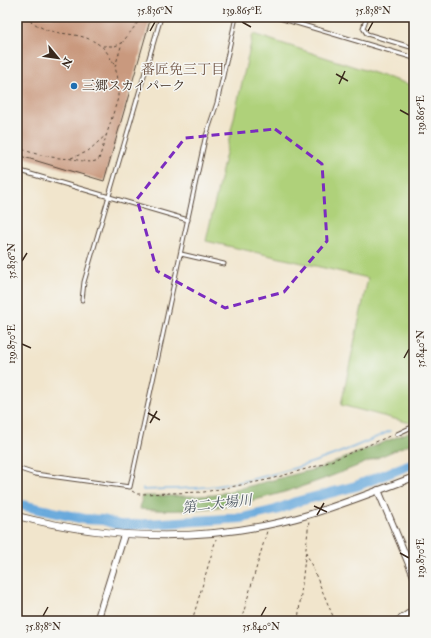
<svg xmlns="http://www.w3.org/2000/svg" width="431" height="638" font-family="'IM FELL Double Pica','Noto Serif JP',serif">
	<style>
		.green { fill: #afd17a; stroke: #757e4c }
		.forest { fill: #8bb36a; stroke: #636e44 }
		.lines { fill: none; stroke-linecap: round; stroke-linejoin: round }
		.stream { stroke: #68a9dc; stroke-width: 1.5 }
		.river { stroke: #68a9dc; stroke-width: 10 }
		.building { fill: #c9997e }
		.lane-casing { stroke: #564638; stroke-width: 5 }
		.street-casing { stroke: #564638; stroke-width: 8 }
		.path { stroke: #564638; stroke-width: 1; stroke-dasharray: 3 3; stroke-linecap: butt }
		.lane { stroke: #fff; stroke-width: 3 }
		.street { stroke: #fff; stroke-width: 6 }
		.marked { fill: none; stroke: #7b2cbf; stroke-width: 3; stroke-dasharray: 8 5; stroke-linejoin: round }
		.ticks { fill: none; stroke: #3b2a1e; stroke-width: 1.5 }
		.poi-dot { fill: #1f6fb2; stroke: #f6f6f2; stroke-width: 1.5 }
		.labels { text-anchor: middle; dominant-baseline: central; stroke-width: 3; stroke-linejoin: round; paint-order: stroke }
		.poi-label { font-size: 13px; fill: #3b2a1e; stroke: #f6f6f2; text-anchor: start }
		.neighbourhood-label { font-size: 14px; fill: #6d5140; stroke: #f6f6f2 }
		.water-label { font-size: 14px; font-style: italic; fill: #4b5660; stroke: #f6f6f2 }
		.neatline { fill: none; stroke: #3b2a1e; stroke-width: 1.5 }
		.ticks-label { font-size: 10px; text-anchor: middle; fill: #3b2a1e }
	</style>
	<rect width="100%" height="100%" fill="#f6f6f2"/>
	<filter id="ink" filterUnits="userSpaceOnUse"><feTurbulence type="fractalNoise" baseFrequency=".025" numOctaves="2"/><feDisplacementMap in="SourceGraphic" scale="8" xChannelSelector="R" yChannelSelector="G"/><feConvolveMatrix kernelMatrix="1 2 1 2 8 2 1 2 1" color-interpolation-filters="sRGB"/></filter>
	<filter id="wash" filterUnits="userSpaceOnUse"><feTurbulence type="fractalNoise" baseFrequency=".012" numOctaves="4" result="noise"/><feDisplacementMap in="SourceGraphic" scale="16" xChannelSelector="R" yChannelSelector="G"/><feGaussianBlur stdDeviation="0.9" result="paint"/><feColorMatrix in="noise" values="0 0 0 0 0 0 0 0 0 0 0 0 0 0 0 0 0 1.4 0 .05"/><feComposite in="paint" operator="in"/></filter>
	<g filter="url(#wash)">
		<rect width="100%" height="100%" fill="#f1e5cc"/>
		<!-- green -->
		<path class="green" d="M253 34 414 86V422L410 423 341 405 368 278 206 241Z"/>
		<!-- forest -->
		<path class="forest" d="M414 430V442L405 446C321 482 234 518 140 509L142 496H197L215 495 323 467Z"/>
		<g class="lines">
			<!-- stream -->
			<path class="stream" d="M143 488V490C167 489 192 489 216 486 276 477 335 457 390 431"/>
			<!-- river -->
			<path class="river" d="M17 504 84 519 103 520 119 525H132L242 518 276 510 296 502 356 486 414 463"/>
		</g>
		<g id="blocks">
			<!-- building -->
			<path class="building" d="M17 17H151L104 181 17 155Z"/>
		</g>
	</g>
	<g filter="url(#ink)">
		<use href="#blocks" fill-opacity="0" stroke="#564638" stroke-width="1"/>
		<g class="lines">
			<!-- lane casing -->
			<g class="lane-casing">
				<g id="lane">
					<path d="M276 17 414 58"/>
					<path d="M367 17 363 28 367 34 414 48"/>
					<path d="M17 170 188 220"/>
					<path d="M181 254 224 264"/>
					<path d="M82 300 84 282 161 17"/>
					<path d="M397 434 414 426"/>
					<path d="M17 468 35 474 130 487 205 139 217 103 236 17"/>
				</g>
			</g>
			<!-- street casing -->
			<g class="street-casing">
				<g id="street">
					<path d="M378 490 414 576"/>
					<path d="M17 516C114 541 215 543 311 514 346 503 380 490 414 477"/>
					<path d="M97 621 124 535"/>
					<path d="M398 621 414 610"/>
				</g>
			</g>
			<!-- path -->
			<g class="path">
				<path d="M25 17C32 22 39 27 47 30 66 36 83 32 101 46 107 50 111 60 115 66"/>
				<path d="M103 46H115L122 43"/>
				<path d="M17 147C30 153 46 157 60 158 64 159 68 158 72 159 81 160 92 165 99 159L118 98V79L115 67 122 43 142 17"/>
				<path d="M71 158 87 152 106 135"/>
				<path d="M132 491 137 494H141L204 492 267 480 324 464 392 435"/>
				<path d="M306 552 335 621"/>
				<path d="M192 621 216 539"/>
				<path d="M241 621 267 531"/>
				<path d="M298 621 309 521"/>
			</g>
			<!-- lane -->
			<use href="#lane" class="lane"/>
			<!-- street -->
			<use href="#street" class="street"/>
		</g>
	</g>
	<!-- marked area -->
	<path class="marked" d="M275 129 322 164 327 241 284 292 225 308 157 271 137 199 185 138Z"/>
	<!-- ticks -->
	<path class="ticks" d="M242 22 251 27M150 31 155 22M368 31 373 22M336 74 348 81M339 84 345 71M400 110 409 115M22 261 27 253M22 344 31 348M404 358 409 349M148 413 160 420M150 423 157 411M314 506 327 512M317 515 324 503M400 553 409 558M43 616 48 607M261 616 266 607"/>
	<!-- markers -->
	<circle class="poi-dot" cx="74" cy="86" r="4"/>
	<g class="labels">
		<!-- poi labels -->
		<g class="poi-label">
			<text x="82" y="86">三郷スカイパーク</text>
		</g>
		<!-- neighbourhood labels -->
		<g class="neighbourhood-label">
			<text x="183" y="69">番匠免三丁目</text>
		</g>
		<!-- water labels -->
		<g class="water-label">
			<text transform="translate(217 504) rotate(-7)">第二大場川</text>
		</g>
	</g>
	<!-- margin -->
	<rect width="431" height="638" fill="none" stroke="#f6f6f2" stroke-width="44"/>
	<!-- north arrow -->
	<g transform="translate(58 58) rotate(119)" stroke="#f6f6f2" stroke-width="3" paint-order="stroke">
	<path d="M0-3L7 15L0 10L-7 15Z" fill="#3b2a1e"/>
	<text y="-6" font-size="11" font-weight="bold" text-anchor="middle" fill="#3b2a1e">N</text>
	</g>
	<rect x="22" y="22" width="387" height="594" class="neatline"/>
	<g class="ticks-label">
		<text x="155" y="14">35.836°N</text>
		<text x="242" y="14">139.865°E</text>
		<text x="373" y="14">35.838°N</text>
		<text transform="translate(420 115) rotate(-90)" y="4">139.865°E</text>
		<text transform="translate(11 261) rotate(-90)" y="4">35.836°N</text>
		<text transform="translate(11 344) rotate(-90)" y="4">139.870°E</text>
		<text transform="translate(420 349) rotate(-90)" y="4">35.840°N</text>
		<text transform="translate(420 558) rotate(-90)" y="4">139.870°E</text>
		<text x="43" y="630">35.838°N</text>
		<text x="261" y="630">35.840°N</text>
	</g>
</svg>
